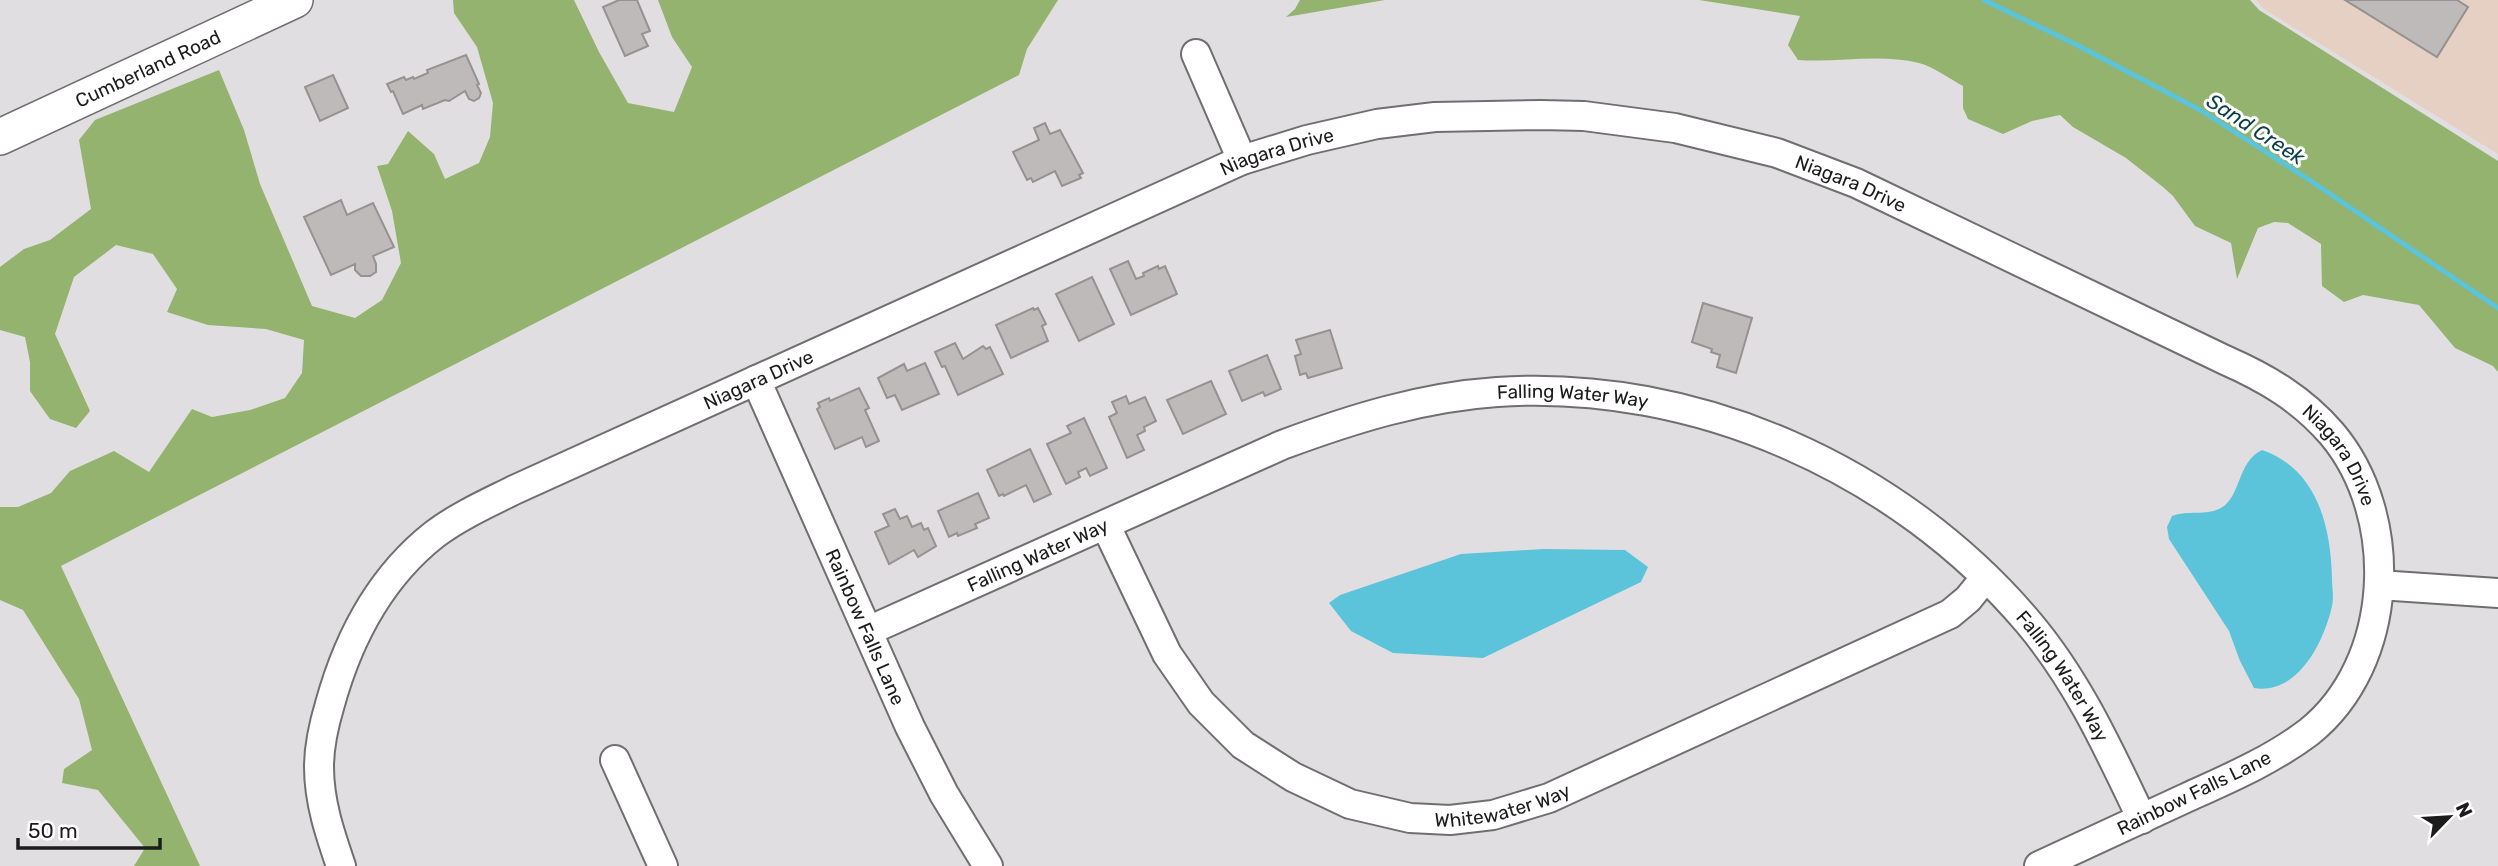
<svg xmlns="http://www.w3.org/2000/svg" width="2498" height="866" font-family="Rubik,sans-serif">
	<style>
		.commercial { fill: #e6d0c3 }
		.forest { fill: #93b36e }
		.water { fill: #5bc4da }
		.lines { fill: none; stroke-linecap: round; stroke-linejoin: round }
		.stream { stroke: #5bc4da; stroke-width: 5 }
		.building { fill: #bebab9; stroke: #959291; stroke-width: 2 }
		.minor-casing { stroke: #716e70; stroke-width: 32 }
		.major-casing { stroke: #716e70; stroke-width: 38 }
		.minor { stroke: #fff; stroke-width: 28 }
		.major { stroke: #fff; stroke-width: 35 }
		.labels { text-anchor: middle; dominant-baseline: central; stroke-width: 6; stroke-linejoin: round; paint-order: stroke }
		.street-label { font-size: 19px; fill: #1d1c1d; stroke: #fff }
		.water-label { font-size: 21px; font-style: italic; fill: #0d3e47; stroke: #fff }
	</style>
	<rect width="100%" height="100%" fill="#e0dee0"/>
	<!-- commercial -->
	<path class="commercial" d="M2256 0H2498V154L2264 9Z"/>
	<!-- forest -->
	<g class="forest">
		<path d="M453 0H574L599 52 628 103 674 112 692 67 672 37 658 0H1058L1027 49 1019 75 61 566 200 866H134L145 848 98 790 62 783 64 769 92 750 79 699 23 610 0 600V507H18L51 493 70 471 114 451 149 472 192 409 212 417 250 410 285 398 302 373 304 340 266 329 208 325 167 312 177 289 153 254 116 245 74 277 55 334 90 411 76 428 50 419 30 391V362L25 337 0 330V267L24 249 50 240 91 209 79 140 95 120 219 70 244 130 260 184 312 306 355 318 382 300 401 263 392 211 377 166 388 164 408 131 434 154 445 179 479 163 490 137 493 103 477 47 454 13Z"/>
		<path d="M1300 0H1385L1286 17 1295 9Z"/>
		<path d="M1699 0H2250L2259 10 2498 161V372L2493 366 2455 348 2419 305 2363 295 2344 302 2322 286 2321 244 2288 223 2274 222 2258 228 2237 279 2231 243 2195 226 2173 196 2163 187 2126 158 2073 127 2060 115 2032 121 2003 134 1968 119 1963 108V86C1950 79 1934 67 1919 63 1879 53 1839 63 1798 60L1788 45 1800 16Z"/>
	</g>
	<!-- water -->
	<g class="water">
		<path d="M2262 450C2317 469 2331 526 2332 579 2332 587 2334 597 2332 606 2324 642 2298 695 2254 688L2240 661 2229 631 2169 539 2167 527 2172 516C2188 510 2206 516 2221 508 2241 497 2237 462 2262 450Z"/>
		<path d="M1543 549 1625 550 1648 567 1641 582 1483 658 1393 653 1351 631 1329 603 1340 595 1461 554Z"/>
	</g>
	<g class="lines">
		<!-- stream -->
		<path class="stream" d="M1984 0 2079 46 2202 111 2311 181 2498 308"/>
	</g>
	<!-- building -->
	<g class="building">
		<path d="M619 0H637L650 31 642 34 648 46 625 56 603 7Z"/>
		<path d="M2345 0H2457L2468 7 2437 57Z"/>
		<path d="M466 55 479 84 477 85 481 93 479 98 474 101 469 99 465 91 449 101 445 100 423 109 422 105 403 114 393 91 391 92 387 84 404 77 406 80 413 77 414 79 428 73 427 70Z"/>
		<path d="M333 75 348 108 320 121 305 87Z"/>
		<path d="M1045 123 1050 134 1060 130 1083 173 1079 175 1081 178 1062 186 1055 171 1033 182 1031 178 1027 180 1013 152 1039 140 1034 128Z"/>
		<path d="M341 200 347 215 373 203 394 247 373 256 376 264V272L370 276H361L355 270V264L331 275 304 217Z"/>
		<path d="M1128 261 1136 279 1144 276 1143 273 1158 266 1159 269 1165 266 1177 294 1131 315 1110 269Z"/>
		<path d="M1092 277 1114 324 1079 341 1056 294Z"/>
		<path d="M1703 303 1752 318 1736 373 1717 367 1720 355 1711 352 1712 349 1692 342Z"/>
		<path d="M1033 308 1034 310 1038 308 1046 324 1042 326 1048 341 1011 358 996 325Z"/>
		<path d="M1330 330 1342 368 1308 378 1306 373 1300 375 1295 356 1301 354 1296 340Z"/>
		<path d="M955 343 963 359 983 346 986 349 990 347 1003 374 958 395 945 366 942 367 935 352Z"/>
		<path d="M1267 355 1281 389 1265 396 1263 392 1242 401 1229 371Z"/>
		<path d="M925 363 939 394 902 410 895 395 887 398 878 378 904 364 907 371Z"/>
		<path d="M1211 381 1226 414 1183 434 1167 400Z"/>
		<path d="M859 388 869 408 865 410 879 441 866 447 862 437 835 449 817 409 820 407 818 403 829 398 830 401Z"/>
		<path d="M1126 396 1129 404 1145 397 1156 421 1144 427 1145 431 1137 435 1144 450 1127 458 1109 417 1117 413 1112 402Z"/>
		<path d="M1084 418 1107 468 1090 476 1086 468 1078 472 1080 477 1066 484 1047 444 1071 433 1067 426Z"/>
		<path d="M1030 449 1051 494 1034 502 1026 485 1004 496 1003 494 999 496 987 470Z"/>
		<path d="M978 493 989 518 975 524 977 528 958 536 957 533 949 537 938 511Z"/>
		<path d="M895 509 900 519 907 516 912 527 921 523 924 530 928 528 936 546 918 557 914 550 889 564 875 532 889 526 883 514Z"/>
	</g>
	<g class="lines">
		<!-- minor casing -->
		<g class="minor-casing">
			<g id="minor">
				<path d="M1196 54 1242 160"/>
				<path id="s1" d="M756 380 910 727 944 794 988 866"/>
				<path id="s2" d="M1106 526 1167 654 1201 703 1243 745 1293 777 1350 804 1410 818 1450 820 1493 815 1549 798 1950 614 1968 599 1985 578"/>
				<path d="M2379 585 2498 593"/>
				<path id="s3" d="M868 631 1282 445C1352 419 1422 397 1497 392 1697 379 1899 470 2028 622 2078 681 2109 750 2142 819"/>
				<path d="M615 760 663 866"/>
				<path id="s4" d="M341 866C330 834 319 802 319 767 319 747 324 724 330 704 348 639 380 577 435 534 459 516 488 503 514 490L1242 160 1307 140 1377 124 1435 117 1541 115 1584 116 1675 128 1777 153 1856 183 2225 360C2266 378 2302 399 2332 434 2401 516 2395 663 2309 732 2272 760 2230 778 2188 797 2139 820 2089 843 2039 866"/>
			</g>
		</g>
		<!-- major casing -->
		<g class="major-casing">
			<g id="major">
				<path id="s5" d="M0 137 295 0"/>
			</g>
		</g>
		<!-- minor -->
		<use href="#minor" class="minor"/>
		<!-- major -->
		<use href="#major" class="major"/>
	</g>
	<g class="labels">
		<!-- street labels -->
		<g class="street-label">
			<text stroke="none"><textPath href="#s5" startOffset="163">Cumberland Road</textPath></text>
			<text stroke="none"><textPath href="#s4" startOffset="1295">Niagara Drive</textPath></text>
			<text stroke="none"><textPath href="#s4" startOffset="1883">Niagara Drive</textPath></text>
			<text stroke="none"><textPath href="#s4" startOffset="728">Niagara Drive</textPath></text>
			<text stroke="none"><textPath href="#s3" startOffset="752">Falling Water Way</textPath></text>
			<text stroke="none"><textPath href="#s4" startOffset="2450">Niagara Drive</textPath></text>
			<text stroke="none"><textPath href="#s3" startOffset="186">Falling Water Way</textPath></text>
			<text stroke="none"><textPath href="#s1" startOffset="270">Rainbow Falls Lane</textPath></text>
			<text stroke="none"><textPath href="#s3" startOffset="1340">Falling Water Way</textPath></text>
			<text transform="translate(2194 793) rotate(-26)">Rainbow Falls Lane</text>
			<text stroke="none"><textPath href="#s2" startOffset="539">Whitewater Way</textPath></text>
		</g>
		<!-- water labels -->
		<g class="water-label">
			<text transform="translate(2256 129) rotate(33)">Sand Creek</text>
		</g>
	</g>
	<!-- north arrow -->
	<g transform="translate(2449 817) rotate(65)" stroke="#ffffff" stroke-width="5" paint-order="stroke">
	<path d="M0-5L12 26L0 18L-12 26Z" fill="#1d1c1d"/>
	<text y="-10" font-size="19" font-weight="bold" text-anchor="middle" fill="#1d1c1d">N</text>
	</g>
	<!-- scale -->
	<path d="M18 838v10h142v-10" fill="none" stroke="#1d1c1d" stroke-width="3.5"/>
	<text x="28" y="838" font-size="21" fill="#1d1c1d" stroke="#ffffff" stroke-width="5" paint-order="stroke">50 m</text>
</svg>
